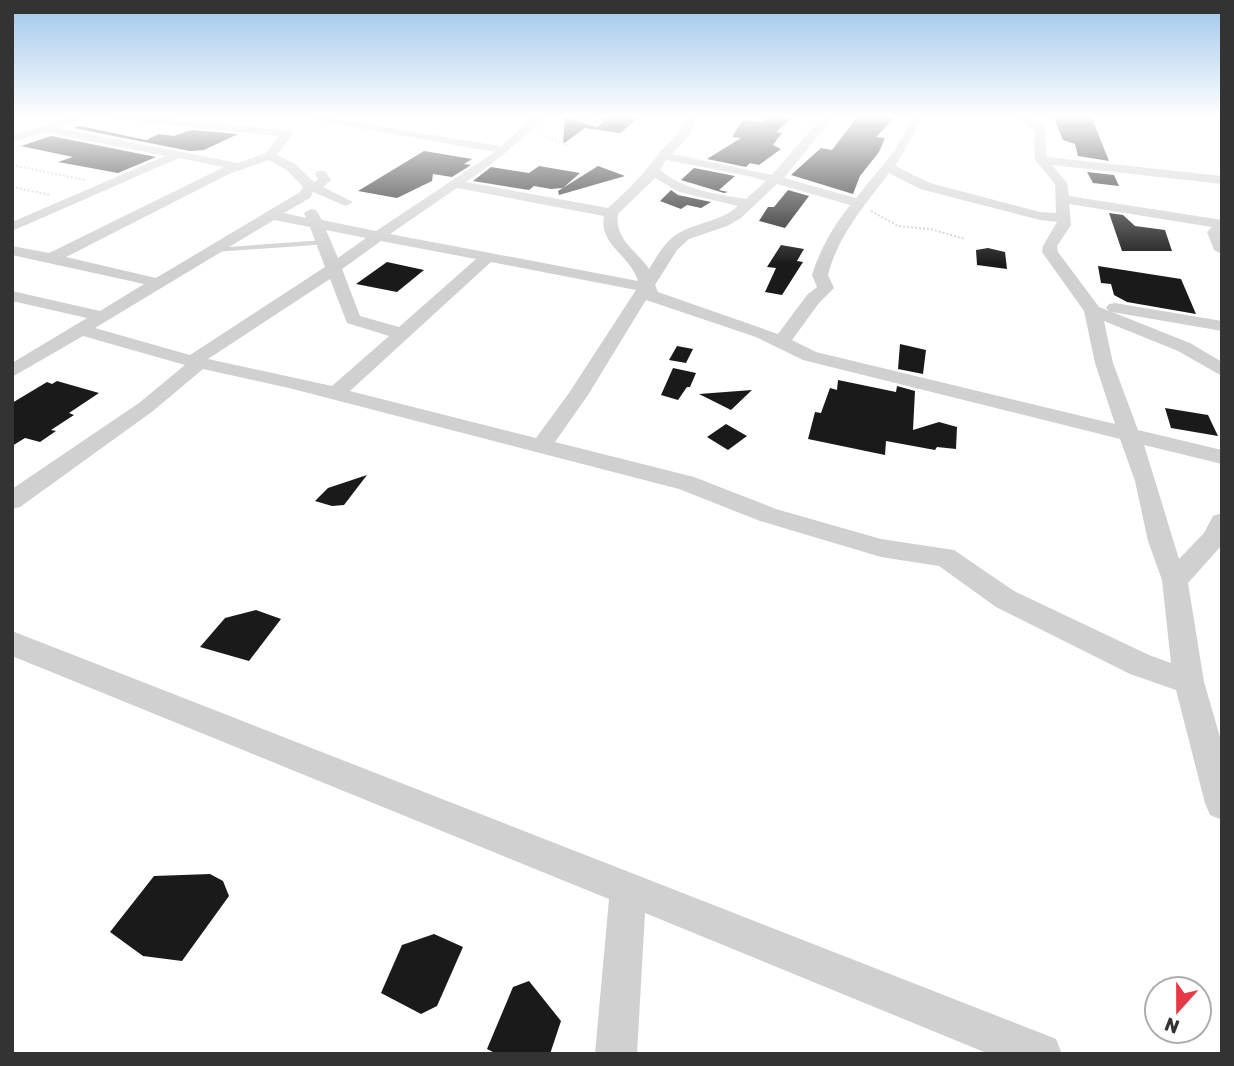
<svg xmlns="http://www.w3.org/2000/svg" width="1234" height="1066" font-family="Rubik,sans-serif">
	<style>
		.building { fill: #1a1a1a }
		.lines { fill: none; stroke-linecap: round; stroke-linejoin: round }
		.path { stroke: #cdcdcd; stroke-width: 2; stroke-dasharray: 2 2; stroke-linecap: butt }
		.service { fill: #d0d0d0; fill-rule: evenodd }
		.minor { fill: #d0d0d0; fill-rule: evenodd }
	</style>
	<rect width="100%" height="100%" fill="#fff"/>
	<!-- building -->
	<g class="building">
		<path d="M597 116H641L620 133 585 128 563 144 565 117 596 127 605 122Z"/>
		<path d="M768 116H794L776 132 782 133 773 145 781 149 759 165 750 163 746 167 707 159 741 138 732 137 743 120 763 122Z"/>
		<path d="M858 116H896L876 137 885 138 879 152 860 176 853 194 791 175 821 148 832 150Z"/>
		<path d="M1053 116H1091L1109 161 1078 156 1075 144 1063 140Z"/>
		<path d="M80 126 146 140 159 134 174 136 191 130 238 134 204 150 190 151 73 128Z"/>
		<path d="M51 136 156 157 118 173 58 162 73 157 21 146Z"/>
		<path d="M424 151 472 159 464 164 471 165 452 177 433 174 432 181 397 198 358 191Z"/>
		<path d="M539 166 580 173 563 188 551 189 534 186 529 190 473 181 491 167 529 173Z"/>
		<path d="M598 166 625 176 559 195 558 191Z"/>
		<path d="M694 168 735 176 719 190 728 192 724 193 681 180Z"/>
		<path d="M1087 172 1114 175 1119 186 1093 183Z"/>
		<path d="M671 190 678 195 711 202 701 208 687 205 681 209 660 201Z"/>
		<path d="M788 190 809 196 785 228 759 221 768 207H774Z"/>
		<path d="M1109 213 1123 215 1135 226 1165 230 1172 251H1122Z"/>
		<path d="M781 245 804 249 797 261 803 262 782 295 765 292 776 268 767 267Z"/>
		<path d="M988 248 1005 252 1007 269 977 265 976 250Z"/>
		<path d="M387 262 424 270 397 292 356 284Z"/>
		<path d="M1098 266 1181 279 1196 314 1127 302 1114 295 1111 284 1101 283Z"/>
		<path d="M900 344 926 350 923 374 898 369Z"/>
		<path d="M677 346 693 349 686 363 669 360Z"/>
		<path d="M673 368 696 373 690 387H687L678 400 661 395Z"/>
		<path d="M838 380 896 392 897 386 915 391 913 430 939 422 957 427 956 449 937 447 935 450 886 441 885 455 808 439 815 412 821 413 830 388 837 390Z"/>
		<path d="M57 381 99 393 69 413 74 415 51 430 56 431 40 442 25 438 12 446V403L47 382 52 384Z"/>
		<path d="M752 390 731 410 699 394Z"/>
		<path d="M1165 408 1208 415 1218 436 1171 428Z"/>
		<path d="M726 424 747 436 728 450 707 437Z"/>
		<path d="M367 475 344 505 332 506 315 501 328 488Z"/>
		<path d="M256 610 281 619 249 661 200 647 225 618Z"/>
		<path d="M210 874 223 881 229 896 182 961 143 956 110 932 154 876Z"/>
		<path d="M434 934 463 947 437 1006 421 1014 381 993 402 945Z"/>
		<path d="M529 981 561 1021 550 1054H497L487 1049 513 987Z"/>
	</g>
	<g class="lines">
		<!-- path -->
		<g class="path">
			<path d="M540 135 568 145"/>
			<path d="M12 165 85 180"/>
			<path d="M12 187 51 195"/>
			<path d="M871 211 898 226 930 229 965 239"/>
		</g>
		<!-- service -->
		<path class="service" d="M325 240H328V244L214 252 210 250 214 248Z"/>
		<!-- minor -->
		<g class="minor">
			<path d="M74 116H91L58 128 238 163 266 153 279 136 112 119 107 116H147L291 131 293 133 277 155 295 164 314 182 318 179 315 174 317 171H325L331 180 323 187 353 202 346 206 313 192 310 198 284 213 306 218 304 213 311 209 316 210 322 220 376 231 495 152 291 116H317L501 146 533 116H545C519 142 497 161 466 182L608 208C628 190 641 177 657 156 667 142 683 133 686 116H696C695 132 683 143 672 154L772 175 823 116H834L784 178 856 198 895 150 914 116H924L895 166 930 183 1040 212 1056 213 1055 184 1035 160 1034 130 1015 116H1029L1044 127 1047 157 1222 176V184L1052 165 1067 183 1069 196 1222 220V254L1214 250 1207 232 1212 227 1069 204 1071 225 1057 246 1058 252 1099 307 1109 311 1106 308 1109 304 1115 303 1222 321V331L1112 312 1190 343 1222 362V376L1178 351 1104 321 1113 363 1138 430 1222 450V464L1144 445 1179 559 1204 533 1213 516 1222 513V545L1188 583 1204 682 1222 744V820L1210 815 1205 803 1176 690 1130 674 996 607 939 566 881 557 760 521 679 489 289 388 203 369 153 411 20 507 12 509V489L139 403 185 365 83 336 12 377V363L87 318 12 301V291L100 311 144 284 12 255V246L49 253 224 167 179 158 12 231V222L165 156 45 132 12 142V135ZM269 160 287 170 303 187 300 192 156 278 66 257 229 174ZM666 160 753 177 766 181 746 199C716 194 684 190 660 170ZM889 173 920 189 1040 220 1057 222 1043 246 1042 252 1084 311 1095 363 1115 424 816 352 792 340 819 303 834 288 828 275C838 235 865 205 889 173ZM655 178 679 192 738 206C720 222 697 222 677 234 664 243 657 256 649 269 637 251 614 239 618 214ZM777 184 850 205C833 227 820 249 812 275L817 287 807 295 778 334 658 292 655 285 677 250 689 239 727 226 741 218ZM457 188 604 216C598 244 631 256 638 281L390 234ZM274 220 310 227 325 267 190 355 95 328ZM326 230 366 238 338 258ZM381 241 476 259 399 327 360 316 342 269ZM491 262 636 290 569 393 536 438 350 391ZM330 279 347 323 389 336 332 386 208 359ZM646 300 756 337 803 360 1120 439 1135 481 1148 541 1162 580 1171 663 1149 655 1014 591 954 550 881 539 776 509 694 477 555 442 588 395Z"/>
			<path d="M567 116H589L602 121 597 124Z"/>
			<path d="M12 631 1041 1033 1056 1039 1062 1054H989L645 913 637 1054H595L609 899 12 656Z"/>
		</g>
	</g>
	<!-- sky -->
	<linearGradient id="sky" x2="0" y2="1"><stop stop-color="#9ec6ea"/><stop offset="0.44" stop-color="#fff"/><stop offset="1" stop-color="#fff" stop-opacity="0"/></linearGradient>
	<rect width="1234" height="265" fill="url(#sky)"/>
	<!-- border -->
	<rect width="1234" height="1066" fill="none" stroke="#333333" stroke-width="28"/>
	<!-- north arrow -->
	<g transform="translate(1178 1010) rotate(201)"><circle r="33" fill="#ffffff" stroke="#adadad" stroke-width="2"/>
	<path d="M0-5L12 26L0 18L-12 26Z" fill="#e63946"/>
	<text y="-10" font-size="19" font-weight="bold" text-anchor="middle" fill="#333333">N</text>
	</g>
</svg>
